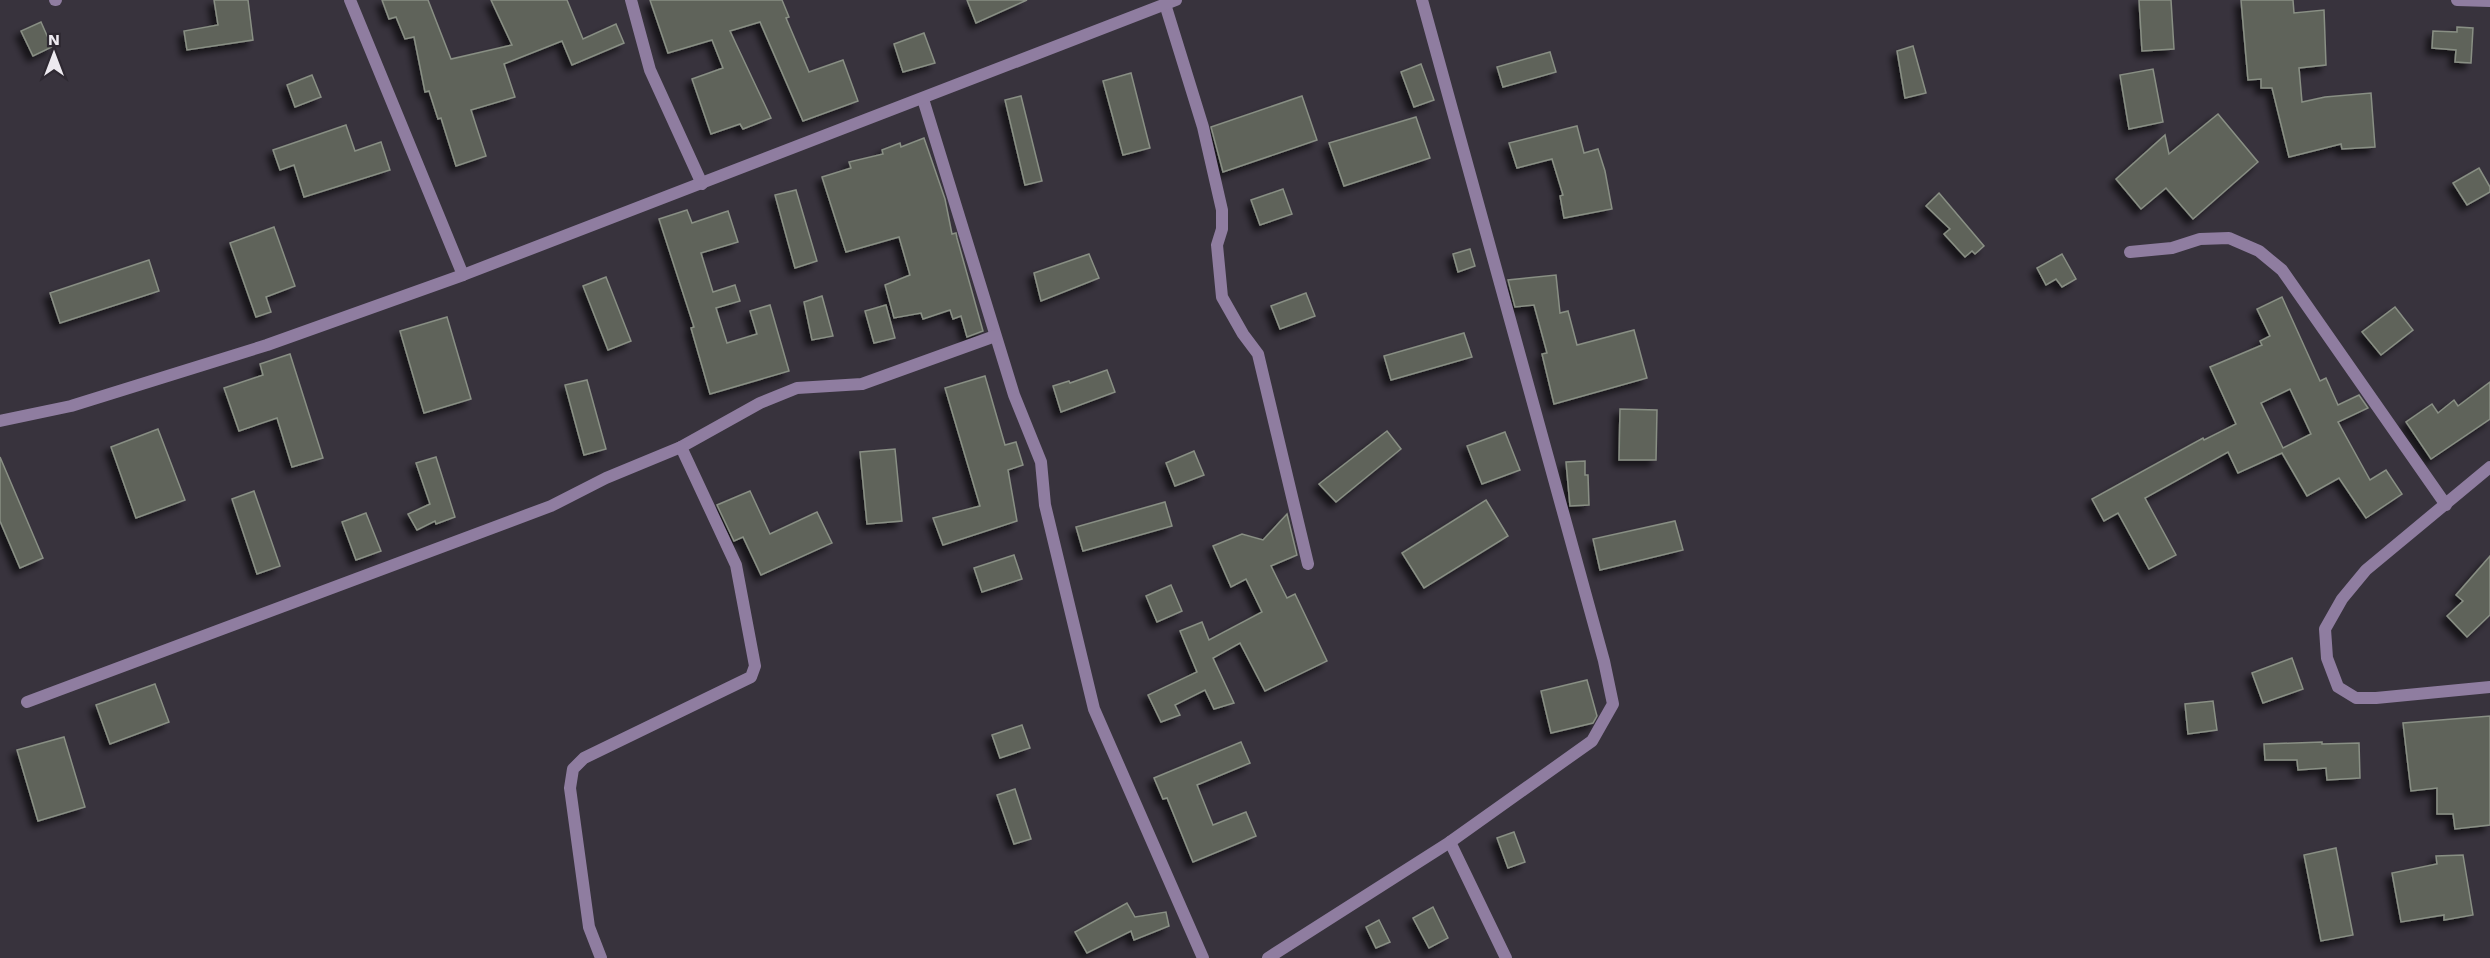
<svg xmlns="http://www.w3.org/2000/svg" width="2490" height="958" font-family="'Work Sans',sans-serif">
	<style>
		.building { fill: #5e645a; stroke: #898f84; stroke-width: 1.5; fill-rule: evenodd; filter: url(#shadow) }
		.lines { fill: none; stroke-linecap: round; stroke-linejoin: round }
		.minor { stroke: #8f7da0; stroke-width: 12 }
	</style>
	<defs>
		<filter id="shadow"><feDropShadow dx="-5.5" dy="5.5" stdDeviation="3" flood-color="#0009"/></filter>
	</defs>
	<rect width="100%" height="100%" fill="#38333d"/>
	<!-- building -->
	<g class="building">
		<path d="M214 0H248L253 40 187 50 184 31 218 25Z"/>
		<path d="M382 0H428L451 59 512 45 491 0H567L583 39 616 24 624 43 572 65 562 41 504 64 515 97 471 110 486 156 456 166 441 118 438 119 429 91 425 92 414 37 405 39 396 17 389 19Z"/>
		<path d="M650 0H782L789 17 786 18 809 72 843 60 858 101 803 121 760 22 730 31 771 118 743 129 740 124 711 134 692 79 723 68 712 40 668 53Z"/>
		<path d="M967 0H1027L976 23Z"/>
		<path d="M2139 0H2171L2174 49 2142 51Z"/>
		<path d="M2241 0H2293L2294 13 2324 10 2326 65 2299 68 2302 102 2325 97 2371 93 2375 147 2342 149 2341 144 2289 157 2272 88H2261V79L2248 80Z"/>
		<path d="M41 22 52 47 33 56 21 31Z"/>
		<path d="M2457 27 2473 28 2471 63 2455 62 2456 50 2432 48 2433 31 2457 32Z"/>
		<path d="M924 33 935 63 903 72 894 44Z"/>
		<path d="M1913 46 1926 93 1905 98 1897 51Z"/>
		<path d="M1550 52 1556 72 1503 87 1497 67Z"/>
		<path d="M1421 64 1434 100 1414 107 1401 72Z"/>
		<path d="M2153 69 2163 122 2129 129 2120 75Z"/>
		<path d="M1131 73 1150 148 1123 155 1103 81Z"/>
		<path d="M312 75 321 97 295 107 287 85Z"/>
		<path d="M1021 96 1042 181 1025 185 1005 100Z"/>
		<path d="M1302 96 1317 140 1223 172 1211 127Z"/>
		<path d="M2218 114 2258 162 2193 219 2166 188 2141 209 2116 179 2165 135 2169 154Z"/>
		<path d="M1416 117 1430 158 1344 186 1329 143Z"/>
		<path d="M346 125 355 151 381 142 390 170 304 197 294 165 280 170 273 150Z"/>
		<path d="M1577 126 1584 153 1598 149 1605 171 1612 209 1564 218 1560 196 1563 195 1552 159 1517 168 1509 143Z"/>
		<path d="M924 138 945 199 952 234 956 233 957 238 983 331 967 337 961 316 953 319 950 310 923 319 921 313 894 318 885 285 910 275 899 237 846 252 822 177 851 168 849 162 883 154 882 150 900 143 901 147Z"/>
		<path d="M2479 168 2490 187V192L2467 205 2453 183Z"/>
		<path d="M1283 189 1292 214 1260 225 1251 200Z"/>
		<path d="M796 190 817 261 795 268 775 195Z"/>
		<path d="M1939 193 1984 246 1975 254 1972 251 1965 257 1944 234 1950 229 1926 206Z"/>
		<path d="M687 210 692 223 728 211 738 242 701 253 713 292 735 285 740 301 716 308 727 343 757 334 750 311 770 305 789 371 710 394 691 328 694 327 659 219Z"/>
		<path d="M274 227 295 286 266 297 271 312 256 317 230 243Z"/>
		<path d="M1470 249 1475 266 1458 272 1453 254Z"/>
		<path d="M1089 254 1099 278 1041 301 1034 273Z"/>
		<path d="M2062 254 2076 279 2062 287 2056 279 2046 285 2037 268Z"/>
		<path d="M149 260 159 291 60 323 50 293Z"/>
		<path d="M1556 275 1560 313 1568 311 1577 345 1634 330 1647 378 1554 404 1542 354 1547 353 1534 305 1515 307 1508 280Z"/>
		<path d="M606 277 631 341 608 350 583 286Z"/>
		<path d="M1306 293 1315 316 1280 329 1271 306Z"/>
		<path d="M822 296 833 336 812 340 804 302Z"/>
		<path d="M2282 297 2320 381 2326 378 2338 405 2359 395 2368 408 2338 422 2370 480 2386 470 2402 494 2366 518 2339 478 2307 496 2282 453 2238 473 2228 452 2145 498 2176 555 2149 569 2118 513 2104 521 2092 499 2203 438 2204 440 2236 424 2210 367 2262 345 2260 341 2270 336 2257 309ZM2290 389 2311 434 2283 448 2261 403Z"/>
		<path d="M886 305 895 338 874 343 865 311Z"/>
		<path d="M2395 307 2413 330 2381 355 2362 332Z"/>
		<path d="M447 317 471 399 424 413 400 331Z"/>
		<path d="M1464 333 1472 357 1391 380 1384 356Z"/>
		<path d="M290 354 323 458 292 467 277 418 239 431 224 388 263 375 260 364Z"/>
		<path d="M1107 370 1115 392 1061 412 1053 386 1069 381 1070 383Z"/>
		<path d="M985 376 1005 445 1016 442 1023 465 1008 470 1017 521 943 545 933 518 980 506 945 388Z"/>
		<path d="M587 380 606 449 584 455 565 385Z"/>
		<path d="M2490 382V419L2431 459 2406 422 2432 404 2438 413 2454 400 2458 406Z"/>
		<path d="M1620 409 1657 410 1656 460H1619Z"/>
		<path d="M158 429 185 500 136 518 111 447Z"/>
		<path d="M1387 431 1401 449 1336 502 1319 484Z"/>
		<path d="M1505 432 1520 470 1482 484 1467 446Z"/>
		<path d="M895 449 902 521 867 524 860 452Z"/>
		<path d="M1194 451 1204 475 1175 486 1166 463Z"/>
		<path d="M0 457 43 558 20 568 0 521Z"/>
		<path d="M436 457 455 517 436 524 435 521 417 530 408 514 430 504 416 463Z"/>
		<path d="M1585 461V475H1588L1589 505 1570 506 1566 462Z"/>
		<path d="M254 491 280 566 257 574 232 499Z"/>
		<path d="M750 491 770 534 817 512 832 543 761 575 743 537 734 541 717 505Z"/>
		<path d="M1486 500 1508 536 1424 588 1402 553Z"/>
		<path d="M1165 502 1172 526 1083 551 1076 527Z"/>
		<path d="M366 513 381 551 356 560 342 522Z"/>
		<path d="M1287 514 1297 555 1271 566 1287 598 1295 594 1327 661 1265 691 1240 643 1213 658 1234 703 1214 709 1205 690 1175 705 1180 715 1161 722 1148 695 1197 672 1180 631 1202 622 1209 640 1262 612 1246 579 1231 587 1213 546 1242 534 1263 540Z"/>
		<path d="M1675 521 1683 550 1600 570 1593 539Z"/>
		<path d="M1014 555 1022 579 982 592 974 568Z"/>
		<path d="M2490 556V615L2467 637 2447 616 2463 601 2456 595Z"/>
		<path d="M1171 585 1182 611 1157 622 1146 596Z"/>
		<path d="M2292 658 2303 689 2263 703 2252 673Z"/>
		<path d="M1587 680 1597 716 1593 723 1551 733 1541 691Z"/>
		<path d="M155 684 169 722 110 744 96 705Z"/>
		<path d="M2213 701 2217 730 2188 734 2185 704Z"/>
		<path d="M2490 716V825L2455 829 2453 814H2437V788L2411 791 2403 723Z"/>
		<path d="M1022 725 1030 748 1000 758 992 735Z"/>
		<path d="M64 737 85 807 38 821 17 750Z"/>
		<path d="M1241 742 1250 763 1197 785 1213 825 1246 812 1256 836 1193 862 1167 798 1163 799 1154 778Z"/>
		<path d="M2322 742V744L2359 743 2360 778 2327 780 2326 768 2298 770 2297 760H2265L2264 744Z"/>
		<path d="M1015 789 1031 839 1014 844 997 795Z"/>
		<path d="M1514 832 1525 862 1508 868 1497 838Z"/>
		<path d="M2336 848 2353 935 2321 941 2304 855Z"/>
		<path d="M2463 855 2473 915 2444 920V915L2401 922 2392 873 2437 864 2436 856Z"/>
		<path d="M1127 903 1135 917 1166 912 1169 926 1134 940 1131 931 1087 953 1075 932Z"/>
		<path d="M1433 907 1448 938 1429 948 1413 918Z"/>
		<path d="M1379 920 1390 942 1376 948 1366 927Z"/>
	</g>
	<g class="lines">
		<!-- minor -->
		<g class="minor">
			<path d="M55 0H56"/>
			<path d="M350 0 463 275"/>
			<path d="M631 0 650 70 702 184"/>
			<path d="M2457 0 2490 1"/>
			<path d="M1165 4 1203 127 1222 210V229L1217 245 1222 297 1243 334 1258 354 1308 564"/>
			<path d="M923 99 1014 395 1041 462 1045 505 1094 709 1203 958"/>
			<path d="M2130 252 2172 248 2200 239 2229 238 2259 251 2282 270 2446 505"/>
			<path d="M0 421 71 406 267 345 463 275 1176 0"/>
			<path d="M2490 467 2366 570 2342 599 2325 629 2327 658 2338 687 2356 698H2376L2490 687"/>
			<path d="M27 702 551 506 606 478 681 447 760 403 797 388 862 384 995 336"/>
			<path d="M1450 842 1506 958"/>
			<path d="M601 958 589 927 570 788 573 769 584 758 751 677 755 666 736 565 681 447"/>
			<path d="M1268 958 1450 842 1592 741 1613 704 1604 661 1422 0"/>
		</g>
	</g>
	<!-- north arrow -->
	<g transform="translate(54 54)" stroke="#2e2932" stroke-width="4.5" paint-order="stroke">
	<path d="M0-4.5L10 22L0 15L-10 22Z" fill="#edeaf0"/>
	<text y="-9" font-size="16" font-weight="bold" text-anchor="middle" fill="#edeaf0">N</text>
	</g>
</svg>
